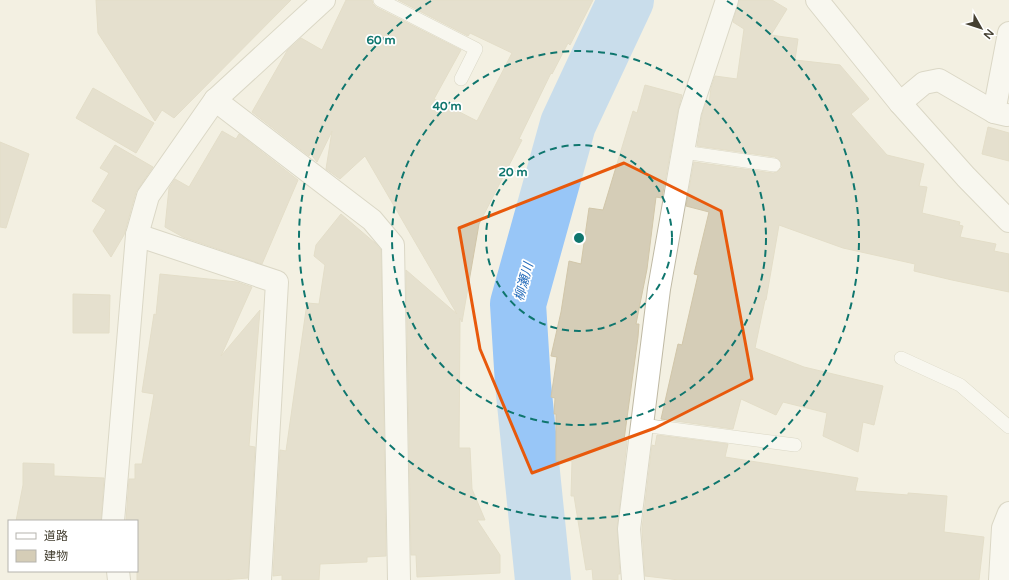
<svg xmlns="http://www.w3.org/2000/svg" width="1009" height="580" font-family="'Varela Round','Noto Sans JP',sans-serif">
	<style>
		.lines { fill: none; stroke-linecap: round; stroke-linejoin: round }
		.river { stroke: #98c6f7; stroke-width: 56 }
		.building { fill: #d5cdb7; stroke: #d1c6a9 }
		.service-casing { stroke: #bfb9a4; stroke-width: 14 }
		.minor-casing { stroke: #bfb9a4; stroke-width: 24 }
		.tertiary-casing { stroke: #bfb9a4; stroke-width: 24 }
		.service { stroke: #fff; stroke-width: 13 }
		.minor { stroke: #fff; stroke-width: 22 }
		.tertiary { stroke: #fff; stroke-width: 22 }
		.marked { fill: none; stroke: #e8590c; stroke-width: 3; stroke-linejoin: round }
		.ring { fill: none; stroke: #0f766e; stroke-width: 2; stroke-dasharray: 7 5 }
		.labels { text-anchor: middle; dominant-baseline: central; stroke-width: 3.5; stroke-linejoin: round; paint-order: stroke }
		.water-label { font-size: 13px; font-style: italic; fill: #236bba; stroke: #fff }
		.centre { fill: #0f766e; stroke: #fff; stroke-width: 2 }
		.ring-label { font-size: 12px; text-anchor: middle; font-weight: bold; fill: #0f766e; stroke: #fff; stroke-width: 3.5; stroke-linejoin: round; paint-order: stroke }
	</style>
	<rect width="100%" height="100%" fill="#f3f0e2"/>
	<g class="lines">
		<!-- river -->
		<path class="river" d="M543 580 523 384 518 304 568 124 626 0"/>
	</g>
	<!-- building -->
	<g class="building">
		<path d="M96 0H291L174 118 162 110 155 121 98 33Z"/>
		<path d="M346 0H372L373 4 376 7 461 50 434 99 477 121 512 53 470 33 468 36 398 0H593L570 45 568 43 552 74 551 73 519 139 522 140 479 224 462 322 460 318 459 448H470L472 489 485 520H477L500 555V573L417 577 416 555H411L406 270 457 314 365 156 340 179 326 169 332 131 317 162 310 153 309 156 252 112 287 51 301 38 322 50Z"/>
		<path d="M739 0H772L787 9 771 35 798 39 795 60 840 65 869 99 851 114 887 155 924 164 919 186 927 187 922 213 960 222 959 225 963 226 960 237 996 244 994 251 1009 254V292L952 280 914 271 915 264 843 248 779 225 766 300H765L755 348 804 367 883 386 874 425 863 422 858 452 823 436 827 413 783 402 776 415 741 399 733 429 661 419 678 344 682 345 698 275 694 274 709 212 686 206 694 162 773 173 777 172 782 167 781 162 775 157 697 146 702 115 706 102 709 103 711 88 715 76 737 79 744 29 733 22Z"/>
		<path d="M645 85 682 95 678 110 662 198 656 197 647 269 636 324H639L638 337 624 440 627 441 617 528 620 574H618V580H593L592 569 586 570 574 496H571L572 461H556V414H554L555 398 551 397 557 357 551 356 561 312 569 261 581 264 589 208 603 210 633 111 637 113Z"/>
		<path d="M93 88 154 123 136 153 76 118Z"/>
		<path d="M988 127 1009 133V161L982 154Z"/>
		<path d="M222 131 236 139 239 134 298 180 262 264 183 237 165 227 169 188 175 179 189 187Z"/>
		<path d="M0 142 29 154 6 228 0 227Z"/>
		<path d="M115 145 153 167 136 192 124 235 111 257 93 231 106 210 92 201 109 173 100 168Z"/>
		<path d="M341 214 375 243 381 250 386 556 367 557V562L320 564 319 580H282V575L273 576 280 450 286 451 307 303 319 304 325 265 314 256 316 245Z"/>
		<path d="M160 274 237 282 252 287 221 356 260 310 249 446 255 447 248 578 222 580H137V521H126L129 479H135V464H142L154 394 142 392 154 314 156 315Z"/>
		<path d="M73 294 110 295 109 333H73Z"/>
		<path d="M657 435 728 444 725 457 858 478 855 491 908 495V493L947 496 944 532 984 537 979 580H679L645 576 642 529 652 445 655 446Z"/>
		<path d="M23 463 54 464V476L104 478 101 521H16L23 485Z"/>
	</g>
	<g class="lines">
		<!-- service casing -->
		<g class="service-casing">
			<g id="service">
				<path d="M380 0 476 49 461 79"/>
				<path d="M683 152 774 165"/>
				<path d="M901 358 960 385 1009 427"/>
				<path d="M642 425 795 445"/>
			</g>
		</g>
		<!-- minor casing -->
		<g class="minor-casing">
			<g id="minor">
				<path d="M215 100 372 220 393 245 399 580"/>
				<path d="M900 103 924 83 939 80 994 112"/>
				<path d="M1007 115 994 112 1009 33"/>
				<path d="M137 235 277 282 260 580"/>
				<path d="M113 521 137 235 148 196 215 100 324 0"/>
				<path d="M118 571 119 580"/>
				<path d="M633 580 629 529 659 289 690 112 727 0"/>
				<path d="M1000 580 1003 528 1009 513"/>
			</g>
		</g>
		<!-- tertiary casing -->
		<g class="tertiary-casing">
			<path id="tertiary" d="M817 0 900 103 966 177 1009 221"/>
		</g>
		<!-- service -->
		<use href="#service" class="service"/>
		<!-- minor -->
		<use href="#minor" class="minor"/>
		<!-- tertiary -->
		<use href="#tertiary" class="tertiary"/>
	</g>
	<!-- marked area -->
	<path d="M0 0H1009V580H0ZM624 163 721 211 752 379 655 428 532 473 480 349 459 228Z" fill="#f3f0e2" fill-opacity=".55" fill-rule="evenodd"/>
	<path class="marked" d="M624 163 721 211 752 379 655 428 532 473 480 349 459 228Z"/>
	<!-- distance rings -->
	<g class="ring">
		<circle cx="579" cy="238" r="93"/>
		<circle cx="579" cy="238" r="187"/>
		<path d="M727 1A280 280 0 1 1 431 1"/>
	</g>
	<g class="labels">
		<!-- water labels -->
		<g class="water-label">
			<text transform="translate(524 282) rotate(-75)">柳瀬川</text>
		</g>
	</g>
	<circle cx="579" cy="238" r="6" class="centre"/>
	<g class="ring-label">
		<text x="381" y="44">60 m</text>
		<text x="447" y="110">40 m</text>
		<text x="513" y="176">20 m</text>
	</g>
	<!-- legend -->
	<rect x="8" y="520" width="130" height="52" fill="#ffffff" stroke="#b5b3ad"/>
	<rect x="16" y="533" width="20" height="6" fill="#ffffff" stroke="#b5b3ad"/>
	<text x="44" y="540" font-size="12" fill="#454032">道路</text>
	<rect x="16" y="550" width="20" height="12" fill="#d5cdb7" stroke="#b5b3ad"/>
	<text x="44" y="560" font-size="12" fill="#454032">建物</text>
	<!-- north arrow -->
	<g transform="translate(981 28) rotate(129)" stroke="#ffffff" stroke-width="3" paint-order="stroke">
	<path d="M0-3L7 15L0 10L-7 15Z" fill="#454032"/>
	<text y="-6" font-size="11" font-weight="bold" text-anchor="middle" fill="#454032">N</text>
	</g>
</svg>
